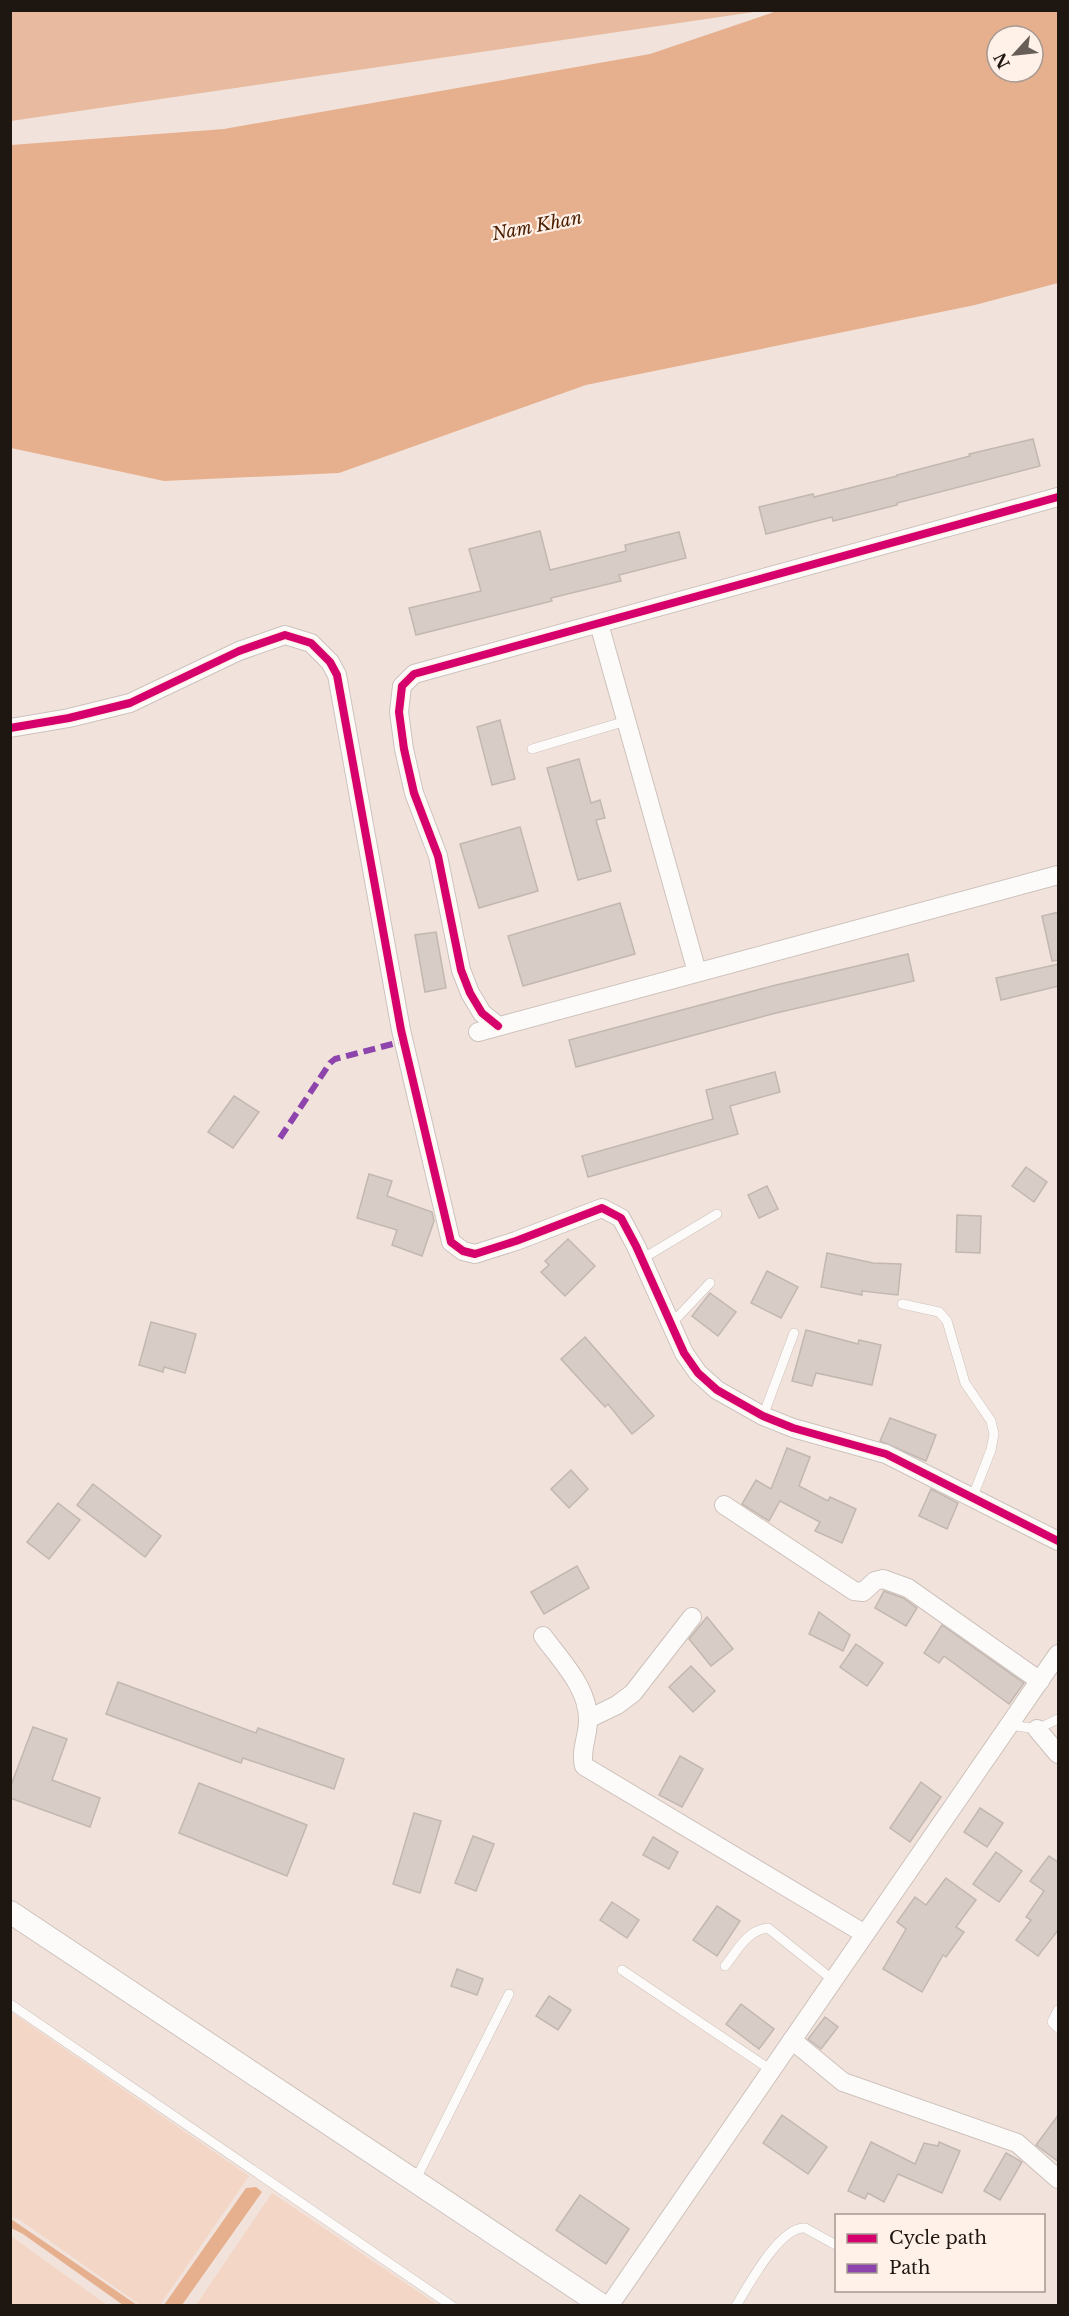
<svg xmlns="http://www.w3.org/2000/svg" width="1069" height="2316" font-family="'Libre Baskerville',serif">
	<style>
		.green { fill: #f4d6c6 }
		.forest { fill: #e8baa0 }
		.water { fill: #e6b08f; fill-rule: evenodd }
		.building { fill: #d7ccc6; stroke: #c2b7b1; stroke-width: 1.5 }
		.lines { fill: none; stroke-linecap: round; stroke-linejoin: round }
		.service-casing { stroke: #cdc2bc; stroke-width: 10 }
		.minor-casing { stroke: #cdc2bc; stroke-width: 20 }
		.tertiary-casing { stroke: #cdc2bc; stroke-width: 24 }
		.service { stroke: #fdfbfa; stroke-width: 9 }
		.minor { stroke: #fdfbfa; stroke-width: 18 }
		.tertiary { stroke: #fdfbfa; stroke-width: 22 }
		.quiet { stroke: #8e44ad; stroke-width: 6; stroke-dasharray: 12 6; stroke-linecap: butt }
		.cycleway-casing { stroke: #fff0e8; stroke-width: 11 }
		.cycleway { stroke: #d6006c; stroke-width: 8 }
		.labels { text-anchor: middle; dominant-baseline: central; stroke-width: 4.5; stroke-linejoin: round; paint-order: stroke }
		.water-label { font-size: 18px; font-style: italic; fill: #4b1f00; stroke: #fff0e8 }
	</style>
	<rect width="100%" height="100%" fill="#f1e3db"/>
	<!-- green -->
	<g class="green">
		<path d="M11 2012 249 2176 160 2305H140L20 2220 11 2217Z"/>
		<path d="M272 2193 438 2305H196Z"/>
		<path d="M11 2236 107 2305H11Z"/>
	</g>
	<!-- forest -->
	<path class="forest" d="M11 10H761V11L11 121Z"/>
	<!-- water -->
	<g class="water">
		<path d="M777 11H1058V283L975 305 586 385 339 473 164 481 11 448V145L224 129 650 54ZM997 36H1033V72H997Z"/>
		<path d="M256 2187 262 2192 182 2305H164L246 2188Z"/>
		<path d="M11 2219 137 2305H123L23 2234 11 2228Z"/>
	</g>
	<!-- building -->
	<g class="building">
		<path d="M1033 439 1040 466 897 503V505L833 521 832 517 766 534 759 507 813 494 814 497 897 476V475L970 456 969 454Z"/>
		<path d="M540 531 550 570 626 551 625 545 679 532 686 558 619 575 621 581 551 598 552 601 416 635 409 608 481 591 469 549Z"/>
		<path d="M500 720 515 779 492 785 477 727Z"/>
		<path d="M579 759 591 803 600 800 605 818 596 820 611 871 578 880 547 768Z"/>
		<path d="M520 827 538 891 479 908 460 844Z"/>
		<path d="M620 903 635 954 523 986 508 936Z"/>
		<path d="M1059 912V960L1052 961 1042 916Z"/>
		<path d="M436 932 446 988 425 992 415 935Z"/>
		<path d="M908 954 914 981 772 1014 576 1067 569 1040 772 986Z"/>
		<path d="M1059 964V986L1001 1000 996 978Z"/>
		<path d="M775 1072 780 1092 730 1106 738 1134 588 1177 582 1156 713 1119 706 1090Z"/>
		<path d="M234 1096 259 1112 233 1148 208 1132Z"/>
		<path d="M1026 1167 1047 1182 1034 1202 1012 1186Z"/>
		<path d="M369 1174 392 1181 387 1196 432 1212 434 1221 422 1256 392 1245 397 1230 357 1218Z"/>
		<path d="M767 1186 778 1209 759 1218 748 1195Z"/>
		<path d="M957 1215 981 1216 980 1253 956 1252Z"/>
		<path d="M568 1239 595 1266 565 1296 541 1272 549 1265 545 1261Z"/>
		<path d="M827 1253 873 1263 901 1264 898 1295 862 1291V1295L821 1287Z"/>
		<path d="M767 1271 798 1287 781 1318 751 1303Z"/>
		<path d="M710 1293 736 1312 718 1336 692 1316Z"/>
		<path d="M151 1322 196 1334 185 1373 164 1367 163 1372 139 1365Z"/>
		<path d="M806 1330 858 1344 859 1340 881 1345 872 1385 816 1373 812 1386 792 1381Z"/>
		<path d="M585 1337 654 1416 632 1434 608 1404 605 1407 561 1359Z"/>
		<path d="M890 1418 936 1435 926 1461 880 1441Z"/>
		<path d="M787 1448 810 1457 799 1486 828 1501 830 1497 856 1509 842 1543 815 1531 820 1522 780 1501 769 1521 742 1504 756 1480 771 1489Z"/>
		<path d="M571 1470 588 1489 569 1508 551 1489Z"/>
		<path d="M93 1484 161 1536 145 1557 77 1505Z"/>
		<path d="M931 1489 958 1503 947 1529 919 1516Z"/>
		<path d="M58 1503 80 1520 49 1559 27 1542Z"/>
		<path d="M577 1566 589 1588 544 1614 531 1592Z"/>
		<path d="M884 1591 903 1598 917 1608 906 1626 875 1608Z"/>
		<path d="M819 1612 850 1635 843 1651 809 1634Z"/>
		<path d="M707 1617 733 1649 711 1666 689 1639Z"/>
		<path d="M942 1625 1024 1683 1009 1704 944 1656 939 1663 924 1653Z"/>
		<path d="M856 1644 883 1663 867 1686 840 1667Z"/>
		<path d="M691 1666 715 1691 693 1712 669 1687Z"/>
		<path d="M118 1682 256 1733 258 1728 344 1759 334 1789 243 1758 241 1763 106 1714Z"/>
		<path d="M33 1727 67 1739 52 1780 100 1798 90 1827 10 1798V1788Z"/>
		<path d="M680 1756 703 1769 682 1807 659 1795Z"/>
		<path d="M921 1782 941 1797 910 1842 890 1828Z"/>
		<path d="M199 1783 307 1825 287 1876 179 1833Z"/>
		<path d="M980 1808 1003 1823 987 1847 964 1832Z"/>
		<path d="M414 1813 441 1821 420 1893 393 1884Z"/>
		<path d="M473 1836 494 1844 476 1891 455 1883Z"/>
		<path d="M653 1837 678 1852 669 1869 643 1855Z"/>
		<path d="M996 1852 1022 1871 999 1902 973 1884Z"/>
		<path d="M1049 1856 1059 1863V1929L1038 1956 1016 1940 1031 1920 1026 1917 1044 1891 1030 1881Z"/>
		<path d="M946 1878 976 1900 956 1927 964 1932 946 1957 943 1955 922 1992 883 1969 906 1929 897 1922 915 1897 926 1905Z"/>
		<path d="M612 1902 639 1920 627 1938 600 1920Z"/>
		<path d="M717 1906 740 1921 717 1956 693 1940Z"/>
		<path d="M457 1969 483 1979 477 1995 451 1986Z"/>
		<path d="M549 1996 571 2010 558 2030 536 2016Z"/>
		<path d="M741 2004 774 2029 759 2049 726 2024Z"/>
		<path d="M825 2017 838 2027 821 2049 808 2039Z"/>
		<path d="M1059 2114V2162L1036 2145Z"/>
		<path d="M782 2115 827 2147 808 2174 763 2143Z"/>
		<path d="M871 2142 915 2164 924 2143 938 2146 939 2142 960 2151 942 2193 898 2174 884 2202 868 2193 865 2199 848 2191Z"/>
		<path d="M1006 2153 1022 2162 1000 2200 984 2191Z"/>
		<path d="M580 2195 629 2229 606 2264 556 2230Z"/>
	</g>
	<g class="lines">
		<!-- service casing -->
		<g class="service-casing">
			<g id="service">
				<path d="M532 749 626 721"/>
				<path d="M642 1259 717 1214"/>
				<path d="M902 1304 939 1312 947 1321 965 1383 991 1421 994 1434 991 1450 973 1496"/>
				<path d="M672 1323 710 1283"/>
				<path d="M763 1416 794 1333"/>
				<path d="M1010 1725 1037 1729 1058 1719"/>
				<path d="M725 1966C737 1951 747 1930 768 1928L833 1980"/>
				<path d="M622 1970 771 2070"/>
				<path d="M10 2004 452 2306"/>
				<path d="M1058 2010 1052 2022 1058 2028"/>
				<path d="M415 2181 509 1994"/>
				<path d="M736 2306C748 2286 780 2226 805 2228L836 2245"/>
			</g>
		</g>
		<!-- minor casing -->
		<g class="minor-casing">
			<g id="minor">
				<path d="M599 624 697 972"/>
				<path d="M10 728 69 718 130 703 239 651 285 635 311 643 330 662 337 675 401 1030 451 1242 463 1251 475 1254 516 1241 602 1208 621 1218 636 1246 684 1353 698 1373 717 1390 763 1416 793 1428 886 1454 1058 1541"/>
				<path d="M498 1026 482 1013 470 993 461 970 438 856 414 793 404 749 399 712 402 686 414 674 1058 497"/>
				<path d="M478 1032 1058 875"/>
				<path d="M724 1505 854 1591 863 1592 875 1581 883 1579 908 1588 1040 1681"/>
				<path d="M543 1636C561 1661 589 1688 588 1721 588 1736 580 1751 584 1766L865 1934"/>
				<path d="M588 1719 617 1705 633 1693 692 1617"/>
				<path d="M1037 1729 1058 1754"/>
				<path d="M792 2040 843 2082 1017 2143 1058 2179"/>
				<path d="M609 2306 1058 1654"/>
			</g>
		</g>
		<!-- tertiary casing -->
		<g class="tertiary-casing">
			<path id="tertiary" d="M10 1912 603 2306"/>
		</g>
		<!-- service -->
		<use href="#service" class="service"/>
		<!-- minor -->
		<use href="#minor" class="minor"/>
		<!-- tertiary -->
		<use href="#tertiary" class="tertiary"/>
		<!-- quiet -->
		<path class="quiet" d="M280 1138 330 1063 335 1059 404 1041"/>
		<!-- cycleway casing -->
		<g class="cycleway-casing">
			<g id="cycleway">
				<path d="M10 728 69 718 130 703 239 651 285 635 311 643 330 662 337 675 401 1030 451 1242 463 1251 475 1254 516 1241 602 1208 621 1218 636 1246 684 1353 698 1373 717 1390 763 1416 793 1428 886 1454 1058 1541"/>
				<path d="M498 1026 482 1013 470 993 461 970 438 856 414 793 404 749 399 712 402 686 414 674 1058 497"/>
			</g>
		</g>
		<!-- cycleway -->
		<use href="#cycleway" class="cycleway"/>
	</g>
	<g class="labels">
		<!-- water labels -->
		<g class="water-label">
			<text transform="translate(537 226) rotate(-11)">Nam Khan</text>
		</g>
	</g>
	<!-- border -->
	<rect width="1069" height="2316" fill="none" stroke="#1e1611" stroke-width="24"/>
	<!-- legend -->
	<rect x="835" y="2214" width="210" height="78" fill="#fff0e8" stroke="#a59992" stroke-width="1.5"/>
	<rect x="847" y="2234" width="30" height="9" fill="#d6006c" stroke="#a59992" stroke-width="1.5"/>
	<text x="889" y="2244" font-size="18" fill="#1e1611">Cycle path</text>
	<rect x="847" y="2264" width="30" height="9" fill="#8e44ad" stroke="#a59992" stroke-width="1.5"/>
	<text x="889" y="2274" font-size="18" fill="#1e1611">Path</text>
	<!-- north arrow -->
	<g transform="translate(1015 54) rotate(243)"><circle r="28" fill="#fff0e8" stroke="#a59992" stroke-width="1.5"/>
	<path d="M0-4.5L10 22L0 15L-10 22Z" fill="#685e58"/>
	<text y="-9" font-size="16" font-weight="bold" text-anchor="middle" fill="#1e1611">N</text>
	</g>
</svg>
